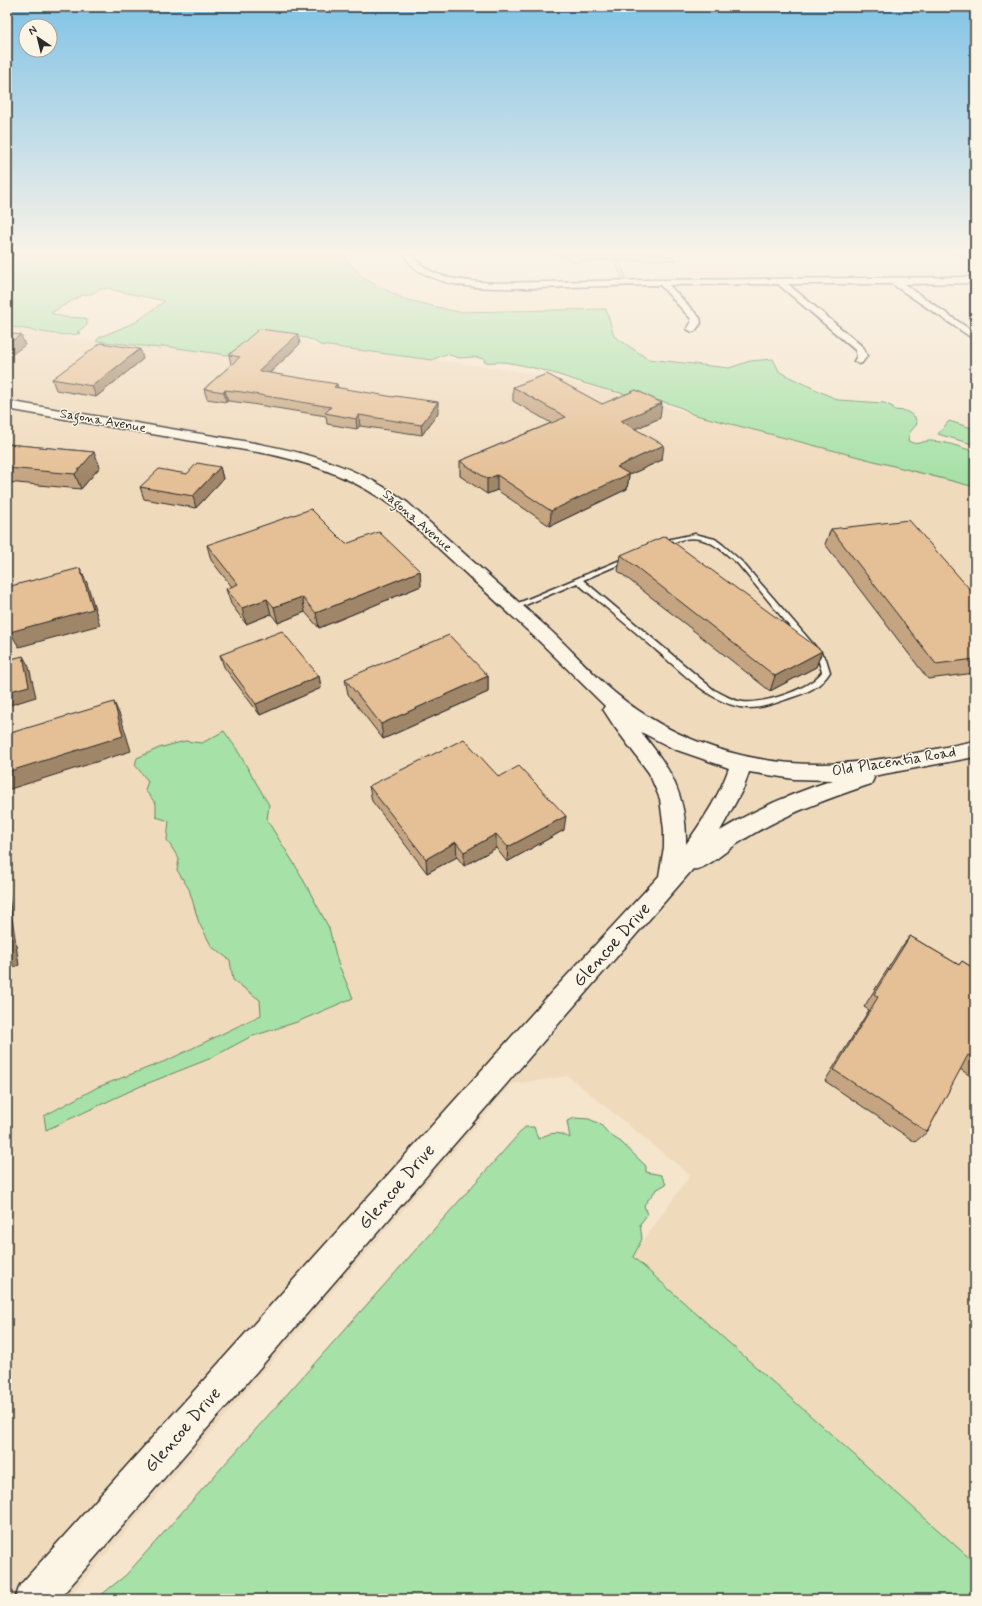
<svg xmlns="http://www.w3.org/2000/svg" width="982" height="1606" font-family="Mynerve,sans-serif">
	<style>
		.built { fill: #f0dabc }
		.green { fill: #a6e1a7; stroke: #688669 }
		.lines { fill: none; stroke-linecap: round; stroke-linejoin: round }
		.lane-casing { stroke: #2b2b2b; stroke-width: 3 }
		.street-casing { stroke: #2b2b2b; stroke-width: 3 }
		.secondary-casing { stroke: #2b2b2b; stroke-width: 3 }
		.lane { fill: #fcf5e5; fill-rule: evenodd }
		.street { fill: #fcf5e5; fill-rule: evenodd }
		.secondary { fill: #fcf5e5; fill-rule: evenodd }
		.wall { fill: #c5a581; stroke: #2b2b2b }
		.shaded-wall { fill: #a08669; stroke: #2b2b2b }
		.building { fill: #e5c096; stroke: #2b2b2b }
		.labels { text-anchor: middle; dominant-baseline: central; stroke-width: 3; stroke-linejoin: round; paint-order: stroke }
		.far-street-label { font-size: 13px; fill: #2b2b2b; stroke: #fcf5e5 }
		.street-label { font-size: 15px; fill: #2b2b2b; stroke: #fcf5e5 }
		.near-street-label { font-size: 18px; fill: #2b2b2b; stroke: #fcf5e5 }
	</style>
	<rect width="100%" height="100%" fill="#f5e5cd"/>
	<filter id="ink" filterUnits="userSpaceOnUse"><feTurbulence type="fractalNoise" baseFrequency=".025" numOctaves="2"/><feDisplacementMap in="SourceGraphic" scale="8" xChannelSelector="R" yChannelSelector="G"/><feConvolveMatrix kernelMatrix="1 2 1 2 8 2 1 2 1" color-interpolation-filters="sRGB"/></filter>
	<g filter="url(#ink)">
		<!-- built -->
		<path class="built" d="M7 326 82 339 160 348 163 346 239 357 265 334 310 341V345L485 366 555 378 975 487V1563L632 1257 690 1175 568 1076 512 1084 67 1599H7Z"/>
		<!-- green -->
		<g class="green">
			<path d="M7 252H348L345 258 363 278 404 299 458 312 606 309 614 336 648 359 729 368 750 361 773 359 779 371 785 375 838 400 884 403 893 407 894 410 906 411 915 417 917 424 910 432 908 441C920 447 921 440 932 441 947 442 961 447 975 452V487L692 414C677 402 640 397 621 393 590 387 561 374 530 367 520 365 509 362 499 362 493 362 490 363 484 362L485 359 474 357 459 358 446 354 432 360 320 345C313 340 306 337 297 337 283 337 239 349 227 355L163 346 160 348 96 341 100 337 136 322 165 301 113 290 109 288 100 289 91 294 82 295 51 313 64 317 85 318 87 320V325L77 332 81 333C66 339 24 328 7 326Z"/>
			<path d="M552 252H563L568 254 572 252H662L660 254 677 260 620 261 626 279H622L615 260 574 262Z"/>
			<path d="M949 421 975 429V445L938 434Z"/>
			<path d="M224 731 236 748 269 805 267 820 298 870 329 928 338 963 353 998 297 1022 250 1037 209 1059 141 1086 46 1130 44 1116 98 1087 168 1060 261 1015 260 1000 233 980 230 960 212 947 199 923 189 889 177 870 179 859 167 840 169 821 156 817V804L145 790 148 781 135 765 137 758 159 748 185 741 202 743Z"/>
			<path d="M575 1118 589 1119 600 1124 610 1135 621 1142 646 1166V1172L661 1175 666 1184 656 1190 644 1205 647 1215 640 1224 642 1239 633 1257 975 1563V1599H96L126 1575 525 1127H534L538 1139C551 1132 557 1131 570 1138L567 1121Z"/>
		</g>
		<g class="lines">
			<!-- lane casing -->
			<g class="lane-casing">
				<path id="lane" d="M695 534 715 539 723 545 742 562 826 659 830 672C821 687 806 693 790 698 776 703 756 711 740 707 708 701 680 670 656 650 630 627 603 605 577 583L516 609H510L509 607 630 556 632 557V559L583 580 714 690C723 694 733 701 743 702 764 704 809 690 822 672L819 662 738 564C722 550 707 535 684 539 676 541 668 545 660 547L657 545 671 539Z"/>
			</g>
			<!-- street casing -->
			<g class="street-casing">
				<g id="street">
					<path d="M403 252H411C425 280 467 281 494 283L648 280 975 277V283L904 284 975 333V340L892 284H788L863 347 867 356 862 363 859 364 854 361 857 356 855 350 778 284 669 285 700 318 701 323 695 331 692 332 687 329 691 323V319L660 285C619 285 577 287 535 288 498 288 454 291 421 272 412 267 407 261 403 252Z"/>
					<path d="M958 252H968L975 256V261Z"/>
				</g>
			</g>
			<!-- secondary casing -->
			<g class="secondary-casing">
				<path id="secondary" d="M7 401C66 411 124 421 183 431 265 445 339 452 408 503 455 546 503 588 551 631 573 651 592 674 615 693 674 742 748 765 824 764 875 763 925 751 975 741V757L873 776 874 778 871 784C824 800 779 816 737 844 728 849 703 872 693 869L59 1599H15L20 1585 549 995 659 876 664 847V830L660 799 649 773 614 726 603 709 605 706 539 641 396 509C356 479 318 465 269 454L7 409ZM641 732 674 749 729 768C719 796 704 819 686 844 687 796 670 767 641 732ZM749 772 794 779 833 780C793 793 755 809 720 831L744 787Z"/>
			</g>
			<!-- lane -->
			<use href="#lane" class="lane"/>
			<!-- street -->
			<use href="#street" class="street"/>
			<!-- secondary -->
			<use href="#secondary" class="secondary"/>
		</g>
		<!-- wall -->
		<g class="wall">
			<path d="M300 344 270 373 338 388 438 413 422 435 360 426 357 429 327 424 326 416 245 403 228 401 226 402 207 399 204 389 231 365 229 355Z"/>
			<path d="M140 349 143 359 96 397 56 390 52 379Z"/>
			<path d="M513 387 602 404 660 418 635 429 662 460 629 475 627 489 550 526 497 490 487 494 460 476V461L551 423 513 401Z"/>
			<path d="M7 444 94 452 100 467 81 489 7 482Z"/>
			<path d="M220 467 223 479 196 508 144 499 140 487Z"/>
			<path d="M831 529 975 595V673L928 679 825 544Z"/>
			<path d="M346 544 420 571 421 586 319 628 305 612 278 623 271 614 246 624 231 604 226 589 232 587 211 560 207 545Z"/>
			<path d="M621 555 822 651 816 667 770 691 618 571Z"/>
			<path d="M220 655 319 676 321 688 260 715 224 667Z"/>
			<path d="M488 676V692L383 739 348 694 345 679Z"/>
			<path d="M499 777 564 830 507 862 496 848 464 866 457 857 427 873 372 801 369 786Z"/>
			<path d="M910 936 959 965 962 961 975 969V1079L960 1069 927 1132 915 1142 825 1081 869 1010 864 1007 900 949Z"/>
		</g>
		<!-- shaded-wall -->
		<g class="shaded-wall">
			<path d="M298 334 300 344 260 382 258 371Z"/>
			<path d="M21 335 25 345 7 358V344Z"/>
			<path d="M140 349 143 359 96 397 92 386Z"/>
			<path d="M337 384 339 394 334 387Z"/>
			<path d="M225 390 228 401 226 402 224 392Z"/>
			<path d="M438 402V413L422 435 421 425Z"/>
			<path d="M662 403 660 418 619 436 621 421Z"/>
			<path d="M359 415 360 426 357 429 356 419Z"/>
			<path d="M664 445 662 460 629 475 627 489 550 526 551 511 617 467Z"/>
			<path d="M94 452 100 467 81 489 75 474Z"/>
			<path d="M220 467 223 479 196 508 193 496Z"/>
			<path d="M497 475V490L487 494V479Z"/>
			<path d="M7 500 10 506 7 510Z"/>
			<path d="M80 568 87 583 100 625 19 647 10 632Z"/>
			<path d="M420 571 421 586 319 628 316 613Z"/>
			<path d="M302 597 305 612 278 623 274 607Z"/>
			<path d="M267 599 271 614 246 624 242 608Z"/>
			<path d="M7 614 15 629 7 631Z"/>
			<path d="M822 651 816 667 770 691 775 676Z"/>
			<path d="M23 656 29 667 36 697 7 706V692Z"/>
			<path d="M319 676 321 688 260 715 256 704Z"/>
			<path d="M488 676V692L383 739 381 724Z"/>
			<path d="M114 702 121 718 131 751 7 790V772Z"/>
			<path d="M566 816 564 830 507 862 508 847Z"/>
			<path d="M496 834V848L464 866V852Z"/>
			<path d="M456 842 457 857 427 873 426 859Z"/>
			<path d="M7 883 19 965 7 970Z"/>
		</g>
		<!-- building -->
		<g class="building">
			<path d="M259 329 298 334 258 371 337 384 334 387 394 397 395 396 438 402 421 425 359 415 356 419 325 413 331 407 242 392 225 390 224 392 204 389 240 357 229 355Z"/>
			<path d="M7 333 21 335 7 344Z"/>
			<path d="M101 343 140 349 92 386 52 379Z"/>
			<path d="M547 374 602 404 636 390 662 403 621 421 664 445 617 467 629 474 551 511 497 475 487 479 460 461 566 417 513 387Z"/>
			<path d="M7 444 94 452 75 474 7 468Z"/>
			<path d="M197 463 220 467 193 496 140 487 159 469 187 474Z"/>
			<path d="M311 509 346 544 379 532 420 571 316 613 302 597 274 607 267 599 242 608 226 589 238 584 207 545Z"/>
			<path d="M909 520 975 595V659L936 664 831 529Z"/>
			<path d="M665 536 822 651 775 676 621 555Z"/>
			<path d="M80 568 93 609 10 632 7 616V587Z"/>
			<path d="M282 631 319 676 256 704 220 655Z"/>
			<path d="M449 635 488 676 381 724 345 679Z"/>
			<path d="M23 656 29 686 7 692V660Z"/>
			<path d="M114 702 123 736 7 772V734Z"/>
			<path d="M464 739 499 777 519 766 566 816 508 847 496 834 464 852 456 842 426 859 369 786Z"/>
			<path d="M910 936 959 965 962 961 975 969V1059L968 1055 927 1132 834 1070 878 997 874 994Z"/>
		</g>
	</g>
	<!-- sky -->
	<linearGradient id="sky" x2="0" y2="1"><stop stop-color="#81c3e6"/><stop offset="0.53" stop-color="#faf3e8"/><stop offset="1" stop-color="#faf3e8" stop-opacity="0"/></linearGradient>
	<rect width="982" height="477" fill="url(#sky)"/>
	<g class="labels">
		<!-- far-street labels -->
		<g class="far-street-label">
			<text transform="translate(103 421) rotate(10)">Sagona Avenue</text>
			<text transform="translate(417 521) rotate(41)">Sagona Avenue</text>
		</g>
		<!-- street labels -->
		<g class="street-label">
			<text transform="translate(894 762) rotate(-9)">Old Placentia Road</text>
		</g>
		<!-- near-street labels -->
		<g class="near-street-label">
			<text transform="translate(612 945) rotate(-48)">Glencoe Drive</text>
			<text transform="translate(397 1187) rotate(-49)">Glencoe Drive</text>
			<text transform="translate(183 1430) rotate(-49)">Glencoe Drive</text>
		</g>
	</g>
	<!-- margin -->
	<rect width="982" height="1606" fill="none" stroke="#fcf5e5" stroke-width="24"/>
	<rect x="12" y="12" width="958" height="1582" fill="none" stroke="#2b2b2b" stroke-width="1.5" filter="url(#ink)"/>
	<!-- north arrow -->
	<g transform="translate(38 38) rotate(325)"><circle r="19" fill="#fcf5e5" stroke="#a8a49b"/>
	<path d="M0-3L7 15L0 10L-7 15Z" fill="#2b2b2b"/>
	<text y="-6" font-size="11" font-weight="bold" text-anchor="middle" fill="#2b2b2b">N</text>
	</g>
</svg>
